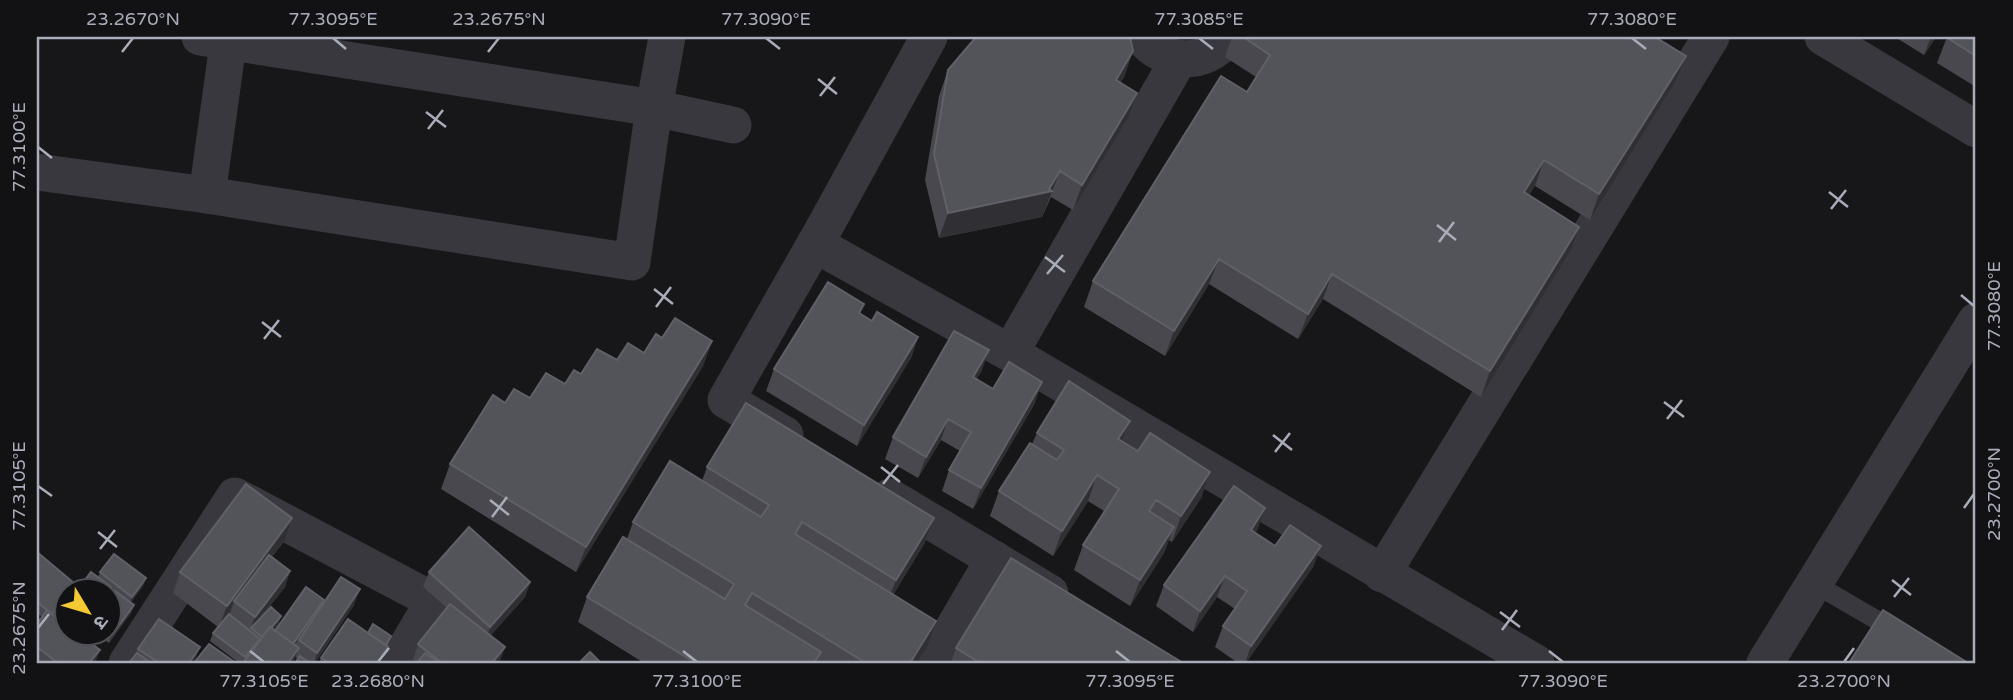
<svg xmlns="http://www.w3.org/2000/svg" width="2013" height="700" font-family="'Varela Round','Noto Sans Devanagari',sans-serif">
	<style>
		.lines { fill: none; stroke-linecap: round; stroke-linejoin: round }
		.service { stroke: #38383e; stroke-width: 19 }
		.minor { stroke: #38383e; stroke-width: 37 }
		.wall { fill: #48484e }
		.shaded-wall { fill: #303034 }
		.building { fill: #53535a; stroke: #606168; stroke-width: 2 }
		.ticks { fill: none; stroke: #a9acb9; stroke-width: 2.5 }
		.neatline { fill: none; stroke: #a9acb9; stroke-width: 2.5 }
		.ticks-label { font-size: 18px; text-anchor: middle; fill: #a9acb9 }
	</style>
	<rect width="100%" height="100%" fill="#171719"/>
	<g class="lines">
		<!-- service -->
		<path class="service" d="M1815 584 1899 633"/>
		<!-- minor -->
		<g class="minor">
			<path d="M200 37 654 108 733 125"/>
			<path d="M1142 37C1162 64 1207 68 1227 37"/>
			<path d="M1823 37 1976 129"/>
			<path d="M37 172 207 195 632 262 654 108 667 37"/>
			<path d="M207 195 229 37"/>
			<path d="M815 244 1010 353 1536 663"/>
			<path d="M1010 353 1179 59"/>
			<path d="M785 435 726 400 823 230 929 37"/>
			<path d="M890 497 1050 593"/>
			<path d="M1382 574 1711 37"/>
			<path d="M127 663 235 496 434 601 397 663"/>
			<path d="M933 663 994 559"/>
			<path d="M1765 663 1976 321"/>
		</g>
	</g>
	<!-- wall -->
	<g class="wall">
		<path d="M1232 37H1655L1686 56 1676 81 1590 220 1535 186 1529 195 1570 252 1481 397 1323 299 1298 339 1209 284 1165 356 1084 307 1093 281 1247 92 1256 77 1225 57Z"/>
		<path d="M1895 37H1936L1924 55Z"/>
		<path d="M1947 37H1976V87L1937 63Z"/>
		<path d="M1133 51 1124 77 1120 83 1128 118 1073 210 1051 197 1042 217 939 238 925 180 939 96 948 70Z"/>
		<path d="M861 314 872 321 918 337 911 358 857 446 766 391 774 369Z"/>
		<path d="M662 338 712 341 703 366 576 572 441 489 450 464 505 403 530 398 565 384 581 374 617 360 644 353Z"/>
		<path d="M989 350 981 372 976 379 993 389 1035 403 973 509 942 491 949 470 960 451 941 440 918 478 885 459 893 437Z"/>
		<path d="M1130 421 1122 442 1138 451 1210 472 1201 498 1172 542 1169 540 1164 553 1130 606 1074 570 1083 545 1104 511 1088 501 1053 556 990 516 999 491 1032 444 1037 433Z"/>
		<path d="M707 467 934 518 924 544 893 595 927 647 917 663H644L578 622 587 597 627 539 633 522 702 481Z"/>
		<path d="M292 518 285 540 272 557 290 571 285 587 258 621 279 624 274 630 275 631 324 600 321 606 354 605 315 663H295L298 659 295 657 293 663H239L210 641 213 633 218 627 173 593 180 572Z"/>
		<path d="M1258 529 1255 533 1275 546H1321L1313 567 1246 663H1238L1215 647 1223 626 1235 609 1217 597 1193 632 1156 606 1164 585Z"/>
		<path d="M37 552 54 616 95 663H37V624L42 617 37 613Z"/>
		<path d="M100 572 146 578 143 586 131 602 134 605 131 613 109 643 96 634H108V600L113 593 110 590 108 594V592L98 577Z"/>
		<path d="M429 572 530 582 525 597 490 636 505 647 499 663H417L413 660 418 644 447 608 423 587Z"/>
		<path d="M66 604V622L60 617 63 609Z"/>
		<path d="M368 633 391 636 382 663H319L321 658Z"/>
		<path d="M956 648 1183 663H951Z"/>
		<path d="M138 649 194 663H129Z"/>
	</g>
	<!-- shaded-wall -->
	<g class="shaded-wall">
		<path d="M1931 37H1936L1924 55Z"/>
		<path d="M1133 51 1124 77 1106 106 1116 80Z"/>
		<path d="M1686 56 1676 81 1590 220 1599 194Z"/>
		<path d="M1137 93 1128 118 1073 210 1082 185Z"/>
		<path d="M1544 160 1535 186 1515 218 1524 192Z"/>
		<path d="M1060 171 1042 217 939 238 948 213Z"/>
		<path d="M1579 227 1570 252 1481 397 1490 371Z"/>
		<path d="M1219 259 1209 284 1165 356 1174 331Z"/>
		<path d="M1332 274 1323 299 1298 339 1308 314Z"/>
		<path d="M918 337 911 358 857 446 864 425Z"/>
		<path d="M712 341 703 366 576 572 586 547Z"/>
		<path d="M989 350 981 372 965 399 973 377Z"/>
		<path d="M1042 382 1035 403 973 509 981 488Z"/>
		<path d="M948 419 941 440 918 478 926 457Z"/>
		<path d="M1130 421 1120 446 1118 439Z"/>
		<path d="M1210 472 1201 498 1172 542 1181 516Z"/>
		<path d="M1097 475 1088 501 1053 556 1062 531Z"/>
		<path d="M1265 508 1258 529 1243 551 1251 530Z"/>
		<path d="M292 518 285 540 237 603 234 601 230 613 219 627 227 606Z"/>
		<path d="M934 518 924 544 886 606 896 580Z"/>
		<path d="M1174 527 1164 553 1130 606 1140 580Z"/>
		<path d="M1321 546 1313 567 1246 663H1245L1251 646Z"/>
		<path d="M290 571 285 587 252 628H251L249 632 255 617Z"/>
		<path d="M1225 576 1217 597 1193 632 1200 611Z"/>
		<path d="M146 578 143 586 129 605 132 597Z"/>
		<path d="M530 582 525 597 485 642 490 627Z"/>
		<path d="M360 589 354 605 315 663H314L317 653Z"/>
		<path d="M66 595V600L50 622 52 614Z"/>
		<path d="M324 600 321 608 289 653 292 644Z"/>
		<path d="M134 605 131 613 109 643 112 635Z"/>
		<path d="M281 616 279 624 259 646 262 638Z"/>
		<path d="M936 621 927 647 917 663H910Z"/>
		<path d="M200 647 194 663H189Z"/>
		<path d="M388 647 382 663H377Z"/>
		<path d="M505 647 499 663H492Z"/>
		<path d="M299 648 293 663H288Z"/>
		<path d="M100 650 95 663H89Z"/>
	</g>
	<!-- building -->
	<g class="building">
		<path d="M976 37H1130L1133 51 1116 80 1137 93 1082 185 1060 171 1049 189 1052 191 948 213 934 154 948 70Z"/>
		<path d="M1243 37H1655L1686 56 1599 194 1544 160 1524 192 1579 227 1490 371 1332 274 1308 314 1219 259 1174 331 1093 281 1221 76 1247 92 1270 55Z"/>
		<path d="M1946 37H1976V56Z"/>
		<path d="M828 282 864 304 859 313 872 321 877 312 918 337 864 425 774 369Z"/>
		<path d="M675 318 712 341 586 547 450 464 493 395 505 403 514 389 530 398 546 373 565 384 574 370 581 374 597 349 617 360 628 343 644 353 656 334 662 338Z"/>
		<path d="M954 331 989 350 973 377 993 389 1009 362 1042 382 981 488 949 470 971 432 948 419 926 457 893 437Z"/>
		<path d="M1069 381 1130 421 1118 439 1138 451 1150 433 1210 472 1181 516 1156 500 1149 511 1174 527 1140 580 1083 545 1119 489 1097 475 1062 531 999 491 1030 443 1057 460 1064 450 1037 433Z"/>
		<path d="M746 403 934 518 896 580 802 522 795 534 936 621 910 663H866L752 593 745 605 821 652 814 663H696L587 597 623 537 725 599 734 584 633 522 670 461 761 517 769 505 707 467Z"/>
		<path d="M246 484 292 518 227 606 180 572Z"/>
		<path d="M1234 486 1265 508 1251 530 1275 546 1290 525 1321 546 1251 646 1223 626 1247 591 1225 576 1200 611 1164 585Z"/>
		<path d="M469 527 530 582 490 627 429 572Z"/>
		<path d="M37 552 75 584 70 592H66V595L52 614 37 602 39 599 37 597Z"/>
		<path d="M114 554 146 578 132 597 100 572Z"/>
		<path d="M269 555 290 571 255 617 234 601Z"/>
		<path d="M1011 558 1183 663H980L956 648Z"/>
		<path d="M91 572 111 587 108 592H76Z"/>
		<path d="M341 577 360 589 317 653 299 640Z"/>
		<path d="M306 587 324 600 293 644 275 631Z"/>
		<path d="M115 591 134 605 112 635 108 633V600Z"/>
		<path d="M450 604 505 647 492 663H442L418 644Z"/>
		<path d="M271 607 281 616 271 628 270 627 262 637 251 628Z"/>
		<path d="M47 610 66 625V634H78L100 650 89 663H58L37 647V624Z"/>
		<path d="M1883 610 1968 663H1849Z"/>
		<path d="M229 614 260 639 245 657 213 633Z"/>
		<path d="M159 619 200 647 189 663H159L138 649Z"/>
		<path d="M348 619 388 647 377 663H329L321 658Z"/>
		<path d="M373 624 391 636 386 645 368 633Z"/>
		<path d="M270 627 299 648 288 663H243Z"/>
		<path d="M209 644 236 663H194Z"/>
		<path d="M590 652 601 663H579Z"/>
		<path d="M137 653 151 663H129Z"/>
		<path d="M425 653 440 663H417Z"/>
		<path d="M300 656 310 663H295Z"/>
	</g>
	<!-- ticks -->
	<path class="ticks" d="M333 38 346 49M766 38 780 49M1199 38 1213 49M1632 38 1646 49M122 52 133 38M488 52 499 38M818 79 837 94M820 96 835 77M426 112 446 127M428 129 443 110M38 147 52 158M1829 192 1848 207M1831 209 1846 190M1437 225 1456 240M1439 242 1454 222M1045 257 1065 272M1047 274 1063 255M654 289 673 304M1961 295 1974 306M656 307 671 287M262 322 281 337M264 339 279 320M1664 402 1684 417M1667 419 1682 400M1273 435 1292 450M1275 452 1290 433M881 467 900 482M883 484 898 465M38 486 52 496M490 500 509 515M1964 508 1974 494M492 517 507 497M98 532 117 547M100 549 115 530M1892 580 1911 595M1894 597 1909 578M1500 612 1520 627M38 628 49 614M1502 630 1517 610M250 651 264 662M683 651 697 662M1116 651 1130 662M1549 651 1563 662M378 662 389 648M1844 662 1854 648"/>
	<!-- border -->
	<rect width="2013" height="700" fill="none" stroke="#121214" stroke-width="77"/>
	<!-- north arrow -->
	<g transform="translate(88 612) rotate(128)"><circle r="33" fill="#121214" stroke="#4e5056" stroke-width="2"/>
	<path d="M0-5L12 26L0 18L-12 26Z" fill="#f5c933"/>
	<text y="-10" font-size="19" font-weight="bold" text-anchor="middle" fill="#a9acb9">उ</text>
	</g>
	<rect x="38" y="38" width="1936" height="624" class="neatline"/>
	<g class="ticks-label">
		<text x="133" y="25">23.2670°N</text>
		<text x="333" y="25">77.3095°E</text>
		<text x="499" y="25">23.2675°N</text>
		<text x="766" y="25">77.3090°E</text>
		<text x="1199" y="25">77.3085°E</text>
		<text x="1632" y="25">77.3080°E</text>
		<text transform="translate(19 147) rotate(-90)" y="6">77.3100°E</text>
		<text transform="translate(1994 306) rotate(-90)" y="6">77.3080°E</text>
		<text transform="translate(19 486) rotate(-90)" y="6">77.3105°E</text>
		<text transform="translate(1994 494) rotate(-90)" y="6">23.2700°N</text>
		<text transform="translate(19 628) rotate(-90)" y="6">23.2675°N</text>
		<text x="264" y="687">77.3105°E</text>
		<text x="378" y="687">23.2680°N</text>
		<text x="697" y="687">77.3100°E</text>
		<text x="1130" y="687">77.3095°E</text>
		<text x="1563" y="687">77.3090°E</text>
		<text x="1844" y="687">23.2700°N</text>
	</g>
</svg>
